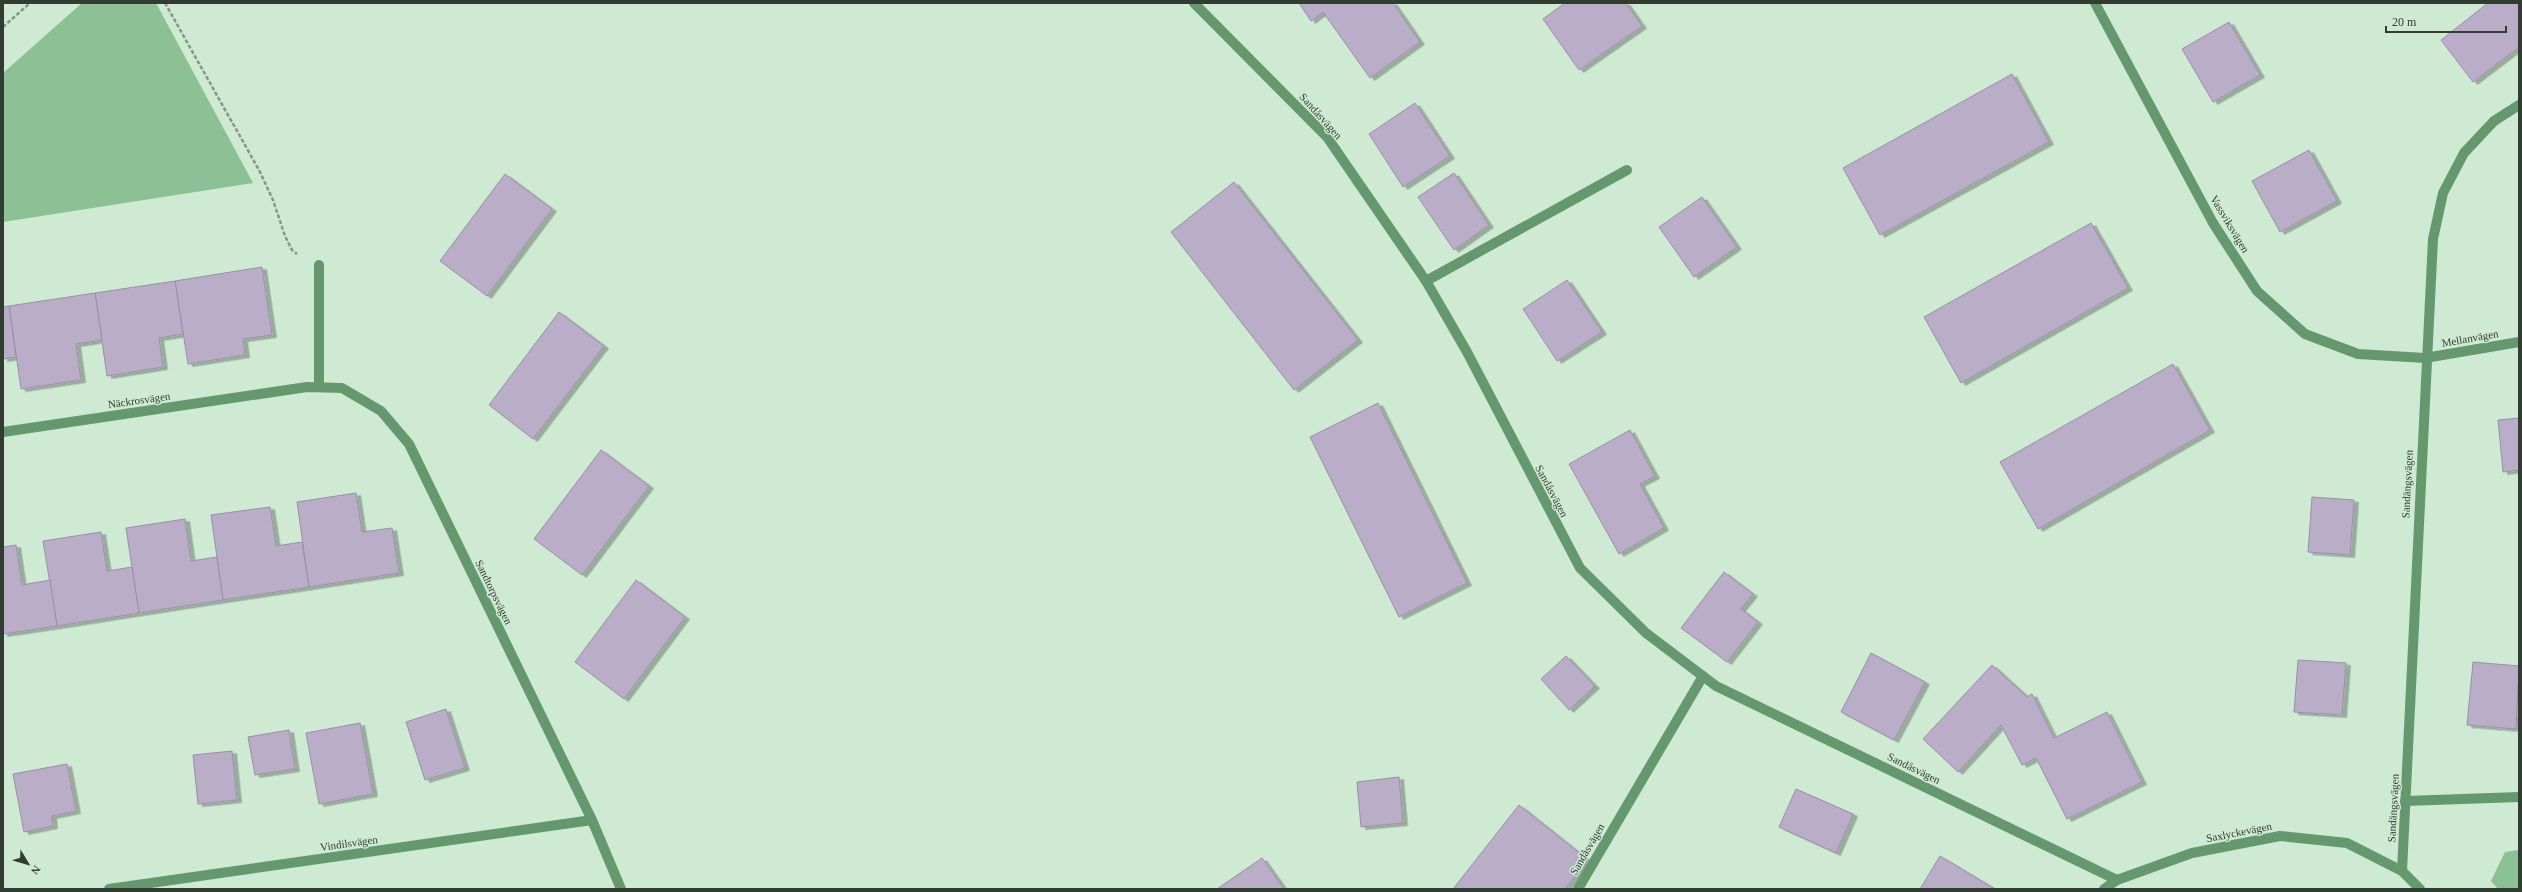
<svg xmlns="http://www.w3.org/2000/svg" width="2522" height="892" font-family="'Times New Roman',serif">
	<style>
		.green { fill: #8cc095 }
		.building { fill: #baadc8; stroke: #9b8ea9; filter: url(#shadow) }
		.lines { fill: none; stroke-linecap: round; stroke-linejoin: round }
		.path { stroke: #859888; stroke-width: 2.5; stroke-dasharray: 4 2; stroke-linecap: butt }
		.minor { stroke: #65986f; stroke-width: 10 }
		.labels { text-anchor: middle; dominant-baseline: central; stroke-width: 3; stroke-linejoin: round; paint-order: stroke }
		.street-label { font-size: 11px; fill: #313c33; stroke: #cfead3 }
	</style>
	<defs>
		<filter id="shadow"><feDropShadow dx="4.5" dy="2.5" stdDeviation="0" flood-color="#0004"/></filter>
	</defs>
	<rect width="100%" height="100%" fill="#cfead3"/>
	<!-- green -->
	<g class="green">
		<path d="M82 3H156L253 183 3 222V73Z"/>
		<path d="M2519 850V889H2498L2491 881 2505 852Z"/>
	</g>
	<!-- building -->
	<g class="building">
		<path d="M1299 3H1393L1420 42 1370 78 1323 12 1311 21Z"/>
		<path d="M1565 3H1626L1642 26 1579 70 1543 19Z"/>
		<path d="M2488 3H2519V47L2473 82 2441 40Z"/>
		<path d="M2229 22 2260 75 2213 102 2182 49Z"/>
		<path d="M2012 74 2049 142 1880 235 1843 168Z"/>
		<path d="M1415 103 1450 156 1403 187 1369 134Z"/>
		<path d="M2309 150 2337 201 2280 232 2252 181Z"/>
		<path d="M1454 173 1489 225 1454 250 1418 197Z"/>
		<path d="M505 174 552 209 487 296 440 261Z"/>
		<path d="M1234 182 1358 340 1294 390 1171 232Z"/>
		<path d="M1702 197 1737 247 1694 277 1659 227Z"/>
		<path d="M2091 223 2128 288 1961 383 1924 317Z"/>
		<path d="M262 267 272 335 243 339 245 355 188 364 175 281Z"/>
		<path d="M1567 280 1602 332 1557 361 1523 309Z"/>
		<path d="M175 281 183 334 159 338 163 367 107 376 95 293Z"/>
		<path d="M95 293 102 340 76 344 81 380 21 389 9 306Z"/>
		<path d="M9 306 16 357 3 359V307Z"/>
		<path d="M559 312 604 346 533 439 489 405Z"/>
		<path d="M2173 364 2210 430 2038 529 2000 462Z"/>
		<path d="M1378 403 1467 583 1399 617 1310 437Z"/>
		<path d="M2519 418V470L2503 472 2498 420Z"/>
		<path d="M1630 430 1655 476 1640 484 1664 528 1619 554 1569 464Z"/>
		<path d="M601 450 649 486 582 575 534 539Z"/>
		<path d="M356 493 362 532 392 528 399 573 309 587 297 502Z"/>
		<path d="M2312 497 2354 500 2350 555 2308 552Z"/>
		<path d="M270 507 276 546 302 542 309 587 223 600 211 515Z"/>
		<path d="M185 519 191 561 217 557 223 600 139 613 126 528Z"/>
		<path d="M101 532 107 571 132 567 139 613 57 626 43 541Z"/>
		<path d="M16 545 22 585 50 580 57 626 3 634V547Z"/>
		<path d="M1724 572 1753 594 1741 609 1758 622 1727 662 1681 628Z"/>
		<path d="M636 580 685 617 624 699 575 662Z"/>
		<path d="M1871 653 1925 682 1894 740 1841 712Z"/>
		<path d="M1566 656 1595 686 1569 710 1541 679Z"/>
		<path d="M2298 660 2346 663 2342 715 2294 712Z"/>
		<path d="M2473 662 2519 666 2516 729 2467 725Z"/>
		<path d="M1992 665 2027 697 2032 694 2054 738 2107 712 2142 782 2067 819 2036 758 2022 765 2001 725 1958 772 1923 739Z"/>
		<path d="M446 709 465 768 425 780 406 722Z"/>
		<path d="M360 723 373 794 319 804 306 733Z"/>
		<path d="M289 730 295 769 255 775 248 737Z"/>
		<path d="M232 751 237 800 198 804 193 755Z"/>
		<path d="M67 764 76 811 52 816 53 826 24 832 13 774Z"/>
		<path d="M1399 777 1403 823 1361 827 1357 782Z"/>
		<path d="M1796 789 1853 814 1836 853 1779 827Z"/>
		<path d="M1519 805 1588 860 1565 889H1453Z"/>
		<path d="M1940 856 1995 889H1920Z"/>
		<path d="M1262 858 1284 889H1217Z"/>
	</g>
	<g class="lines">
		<!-- path -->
		<g class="path">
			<path d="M165 3 259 170 273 200 285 236 292 250 297 254"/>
			<path d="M3 27 30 3"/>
		</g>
		<!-- minor -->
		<g class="minor">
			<path d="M1194 3 1327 137 1426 281 1467 352 1580 568 1646 633 1716 686 2117 880"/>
			<path d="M2095 3 2213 223 2257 291 2305 334 2358 354 2425 358 2519 342"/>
			<path d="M319 265V387"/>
			<path d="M1426 281 1627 170"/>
			<path d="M3 432 307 387 342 388 381 411 409 444 592 820 621 889"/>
			<path d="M2405 801 2519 797"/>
			<path d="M2402 871 2433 239 2443 193 2464 153 2494 121 2519 105"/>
			<path d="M109 889 592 820"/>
			<path d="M1578 889 1703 676"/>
			<path d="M2104 889 2117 880 2192 853 2280 836 2347 843 2402 871 2420 889"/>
		</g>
	</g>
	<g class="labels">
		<!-- street labels -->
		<g class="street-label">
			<text transform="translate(1321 116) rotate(48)">Sandåsvägen</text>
			<text transform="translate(2230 224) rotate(59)">Vassviksvägen</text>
			<text transform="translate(2470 338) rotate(-10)">Mellanvägen</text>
			<text transform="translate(139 400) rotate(-8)">Näckrosvägen</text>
			<text transform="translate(2407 484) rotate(-87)">Sandängsvägen</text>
			<text transform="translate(1552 491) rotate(62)">Sandåsvägen</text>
			<text transform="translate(494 592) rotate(64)">Sandtorpsvägen</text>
			<text transform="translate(1914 768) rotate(26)">Sandåsvägen</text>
			<text transform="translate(2393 808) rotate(-87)">Sandängsvägen</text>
			<text transform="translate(2239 832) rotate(-11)">Saxlyckevägen</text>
			<text transform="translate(349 843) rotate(-8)">Vindilsvägen</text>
			<text transform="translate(1587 849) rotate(-60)">Sandåsvägen</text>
		</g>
	</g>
	<!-- border -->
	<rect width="2522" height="892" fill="none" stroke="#313c33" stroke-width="8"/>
	<!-- north arrow -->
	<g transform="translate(28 864) rotate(128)" stroke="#cfead3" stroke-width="3" paint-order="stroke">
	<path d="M0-3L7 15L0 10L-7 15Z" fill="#313c33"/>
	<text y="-6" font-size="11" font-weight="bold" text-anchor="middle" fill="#313c33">N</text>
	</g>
	<!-- scale -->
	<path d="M2386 26v6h120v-6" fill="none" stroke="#313c33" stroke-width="2"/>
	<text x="2392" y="26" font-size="12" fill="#313c33" stroke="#cfead3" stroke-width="3" paint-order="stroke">20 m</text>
</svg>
